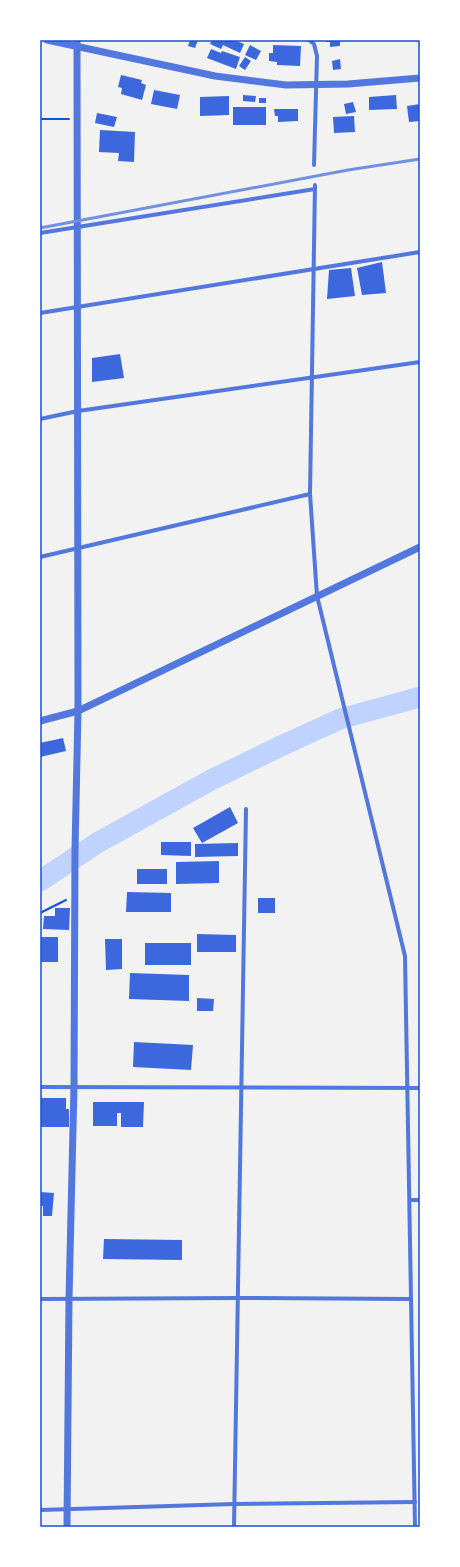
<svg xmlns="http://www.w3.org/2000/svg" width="460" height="1567" font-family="'Playfair Display',serif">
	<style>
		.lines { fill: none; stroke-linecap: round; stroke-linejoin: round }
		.river { stroke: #bfd3fe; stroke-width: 21 }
		.building { fill: #3d67dc }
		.path { stroke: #1d4ed8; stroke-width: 2 }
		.minor { stroke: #5277de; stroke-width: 4 }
		.tertiary { stroke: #5277de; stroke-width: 7 }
		.rail { stroke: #7290e2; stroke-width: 3 }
		.neatline { fill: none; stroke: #1d4ed8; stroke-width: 1.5 }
	</style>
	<rect width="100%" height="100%" fill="#f2f2f2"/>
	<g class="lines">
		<!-- river -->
		<path class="river" d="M40 881 97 843 211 780 281 746 340 719 420 697"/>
	</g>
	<!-- building -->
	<g class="building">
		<path d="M190 40H198L195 48 188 46Z"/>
		<path d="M212 40H234L244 44 240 53 223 45 221 49 210 44Z"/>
		<path d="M326 40H340V46L330 47V42H326Z"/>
		<path d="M250 45 261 51 256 60 245 55Z"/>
		<path d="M273 45 301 46 300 66 277 65V62L269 61V53H273Z"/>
		<path d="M211 49 221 53 222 51 240 57 236 69 207 58Z"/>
		<path d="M245 57 251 61 245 70 239 66Z"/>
		<path d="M340 59 341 69 333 70 332 61Z"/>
		<path d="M121 75 142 80 141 83 146 85 142 100 121 94 122 88 118 87Z"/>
		<path d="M154 90 180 95 177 109 151 104Z"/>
		<path d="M243 95 256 96 255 102 243 101Z"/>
		<path d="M396 95 397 109 369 110V97Z"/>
		<path d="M229 96V115L200 116V97Z"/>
		<rect x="259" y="98" width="7" height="5"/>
		<path d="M353 102 356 112 346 114 344 104Z"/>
		<path d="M420 104V121L409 122 407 106Z"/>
		<rect x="233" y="107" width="33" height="18"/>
		<path d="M274 109H298V121L278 122V116H275Z"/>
		<path d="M97 113 117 117 114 127 95 123Z"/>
		<path d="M354 116 355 132 334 133 333 117Z"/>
		<path d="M100 130 135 132 134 162 118 161 119 153 99 152Z"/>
		<path d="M382 262 386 293 362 295 357 268Z"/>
		<path d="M351 268 355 296 327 299 329 270Z"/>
		<path d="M120 354 124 378 92 382V358Z"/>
		<path d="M63 738 66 751 40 757V743Z"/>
		<path d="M230 807 238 823 202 843 193 828Z"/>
		<path d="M161 842H191V856L161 855Z"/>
		<path d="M238 843V856L195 857V844Z"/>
		<path d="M219 861V883L176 884V862Z"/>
		<rect x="137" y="869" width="30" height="15"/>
		<path d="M127 892 171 893V912H126Z"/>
		<rect x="258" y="898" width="17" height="15"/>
		<path d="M55 908H70L69 930 43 929 44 916H55Z"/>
		<path d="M197 934 236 935V952H197Z"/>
		<rect x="40" y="937" width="18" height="25"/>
		<path d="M105 939H122V969L106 970Z"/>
		<rect x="145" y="943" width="46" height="22"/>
		<path d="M130 973 189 975V1001L129 999Z"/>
		<path d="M197 998 214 999 213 1011H197Z"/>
		<path d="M134 1042 193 1045 191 1070 133 1067Z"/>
		<path d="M40 1098H66V1109H69V1127H40Z"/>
		<path d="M93 1102H144L143 1127H121V1113H117V1126H93Z"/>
		<path d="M40 1192 54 1193 52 1216H43V1206H40Z"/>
		<path d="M104 1239 182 1240V1260L103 1259Z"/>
	</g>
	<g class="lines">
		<!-- path -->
		<g class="path">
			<path d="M40 119H69"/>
			<path d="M40 913 66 900"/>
		</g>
		<!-- minor -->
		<g class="minor">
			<path d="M309 40 314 44 317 56 314 165"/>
			<path d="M315 185 310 494 317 596 405 956 415 1527"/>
			<path d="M40 233 315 189"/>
			<path d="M40 313 420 252"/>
			<path d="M40 419 78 411 420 362"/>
			<path d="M40 557 310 494"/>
			<path d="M40 1087 420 1088"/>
			<path d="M410 1200H420"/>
			<path d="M40 1299 238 1298 411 1299"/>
			<path d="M40 1510 234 1504 415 1502"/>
			<path d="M234 1527 246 809"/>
		</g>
		<!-- tertiary -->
		<g class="tertiary">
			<path d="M47 40 215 76 286 85 348 84 420 78"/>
			<path d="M40 721 78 711 420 547"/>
			<path d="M67 1527 69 1299 74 1086 75 850 78 711 77 40"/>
		</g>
		<!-- rail -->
		<path class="rail" d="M40 228 348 170 420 159"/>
	</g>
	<!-- border -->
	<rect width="460" height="1567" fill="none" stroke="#ffffff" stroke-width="82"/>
	<rect x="41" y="41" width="378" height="1485" class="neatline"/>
</svg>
